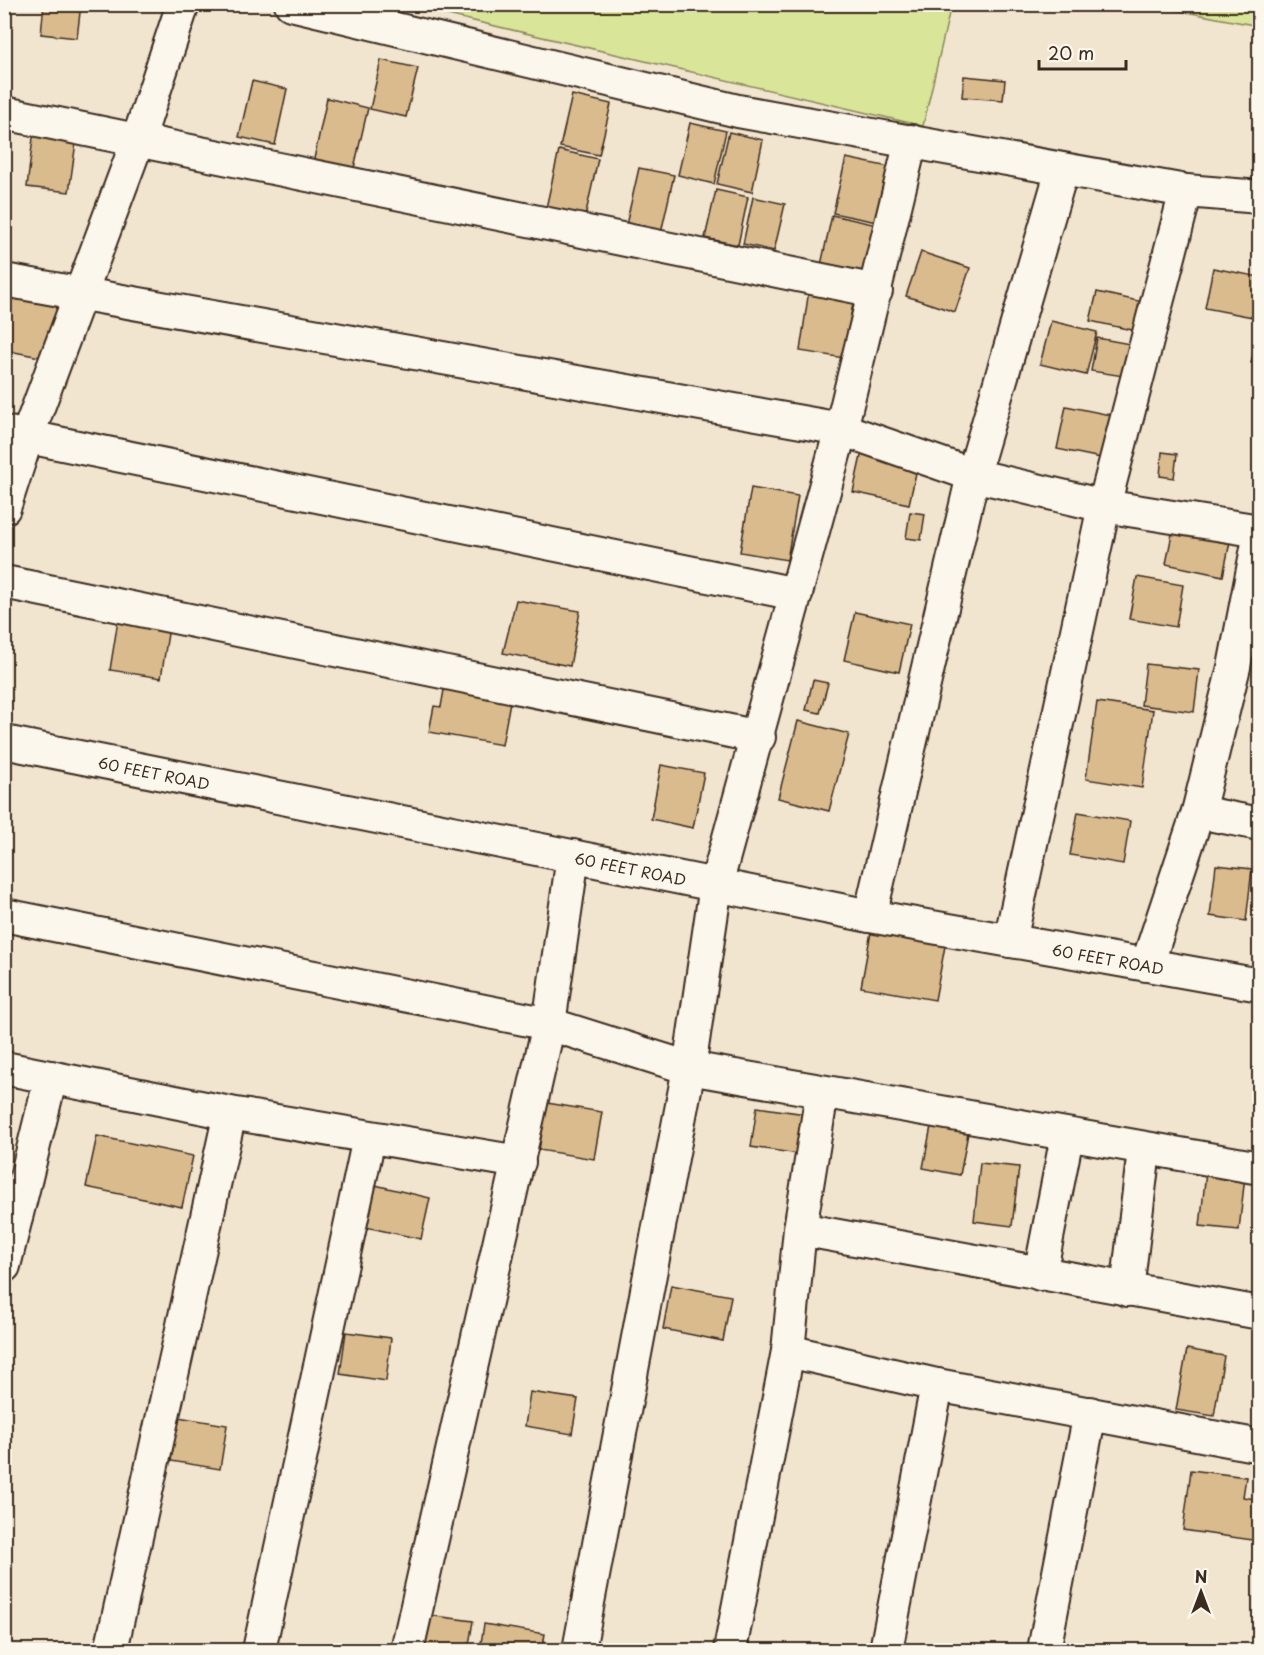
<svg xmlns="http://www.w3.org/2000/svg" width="1264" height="1655" font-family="'Playpen Sans',sans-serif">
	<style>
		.green { fill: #d9e598; stroke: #8a885b; stroke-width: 1.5 }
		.building { fill: #dabb8e; stroke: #3b2a1e; stroke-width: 1.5 }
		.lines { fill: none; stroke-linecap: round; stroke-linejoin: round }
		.minor-casing { stroke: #3b2a1e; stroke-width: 36 }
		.minor { stroke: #fbf7ec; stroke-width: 32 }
		.labels { text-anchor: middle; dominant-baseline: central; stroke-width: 6; stroke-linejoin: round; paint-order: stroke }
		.street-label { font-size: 15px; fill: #3b2a1e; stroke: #fbf7ec }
	</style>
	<rect width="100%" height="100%" fill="#f1e5d0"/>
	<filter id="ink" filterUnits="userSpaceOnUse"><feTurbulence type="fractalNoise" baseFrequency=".0167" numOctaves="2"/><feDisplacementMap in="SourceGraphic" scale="12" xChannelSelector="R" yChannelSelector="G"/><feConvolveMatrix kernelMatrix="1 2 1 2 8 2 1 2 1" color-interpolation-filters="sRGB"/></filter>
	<g filter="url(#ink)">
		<!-- green -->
		<g class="green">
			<path d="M401 4H951V5L923 126Z"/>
			<path d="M1149 5H1259V26Z"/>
		</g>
		<!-- building -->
		<g class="building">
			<path d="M44 4H81L77 38 41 34Z"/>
			<path d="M381 60 418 68 406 117 370 109Z"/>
			<path d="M964 76 1005 80 1003 100 962 97Z"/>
			<path d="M252 81 287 89 275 145 239 137Z"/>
			<path d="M572 95 611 104 599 155 560 147Z"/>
			<path d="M327 98 368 108 354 168 314 159Z"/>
			<path d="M690 123 726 131 714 184 678 175Z"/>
			<path d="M34 130 77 135 69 192 27 187Z"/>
			<path d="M729 132 763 140 752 192 717 184Z"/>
			<path d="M559 150 598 159 585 217 546 208Z"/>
			<path d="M846 158 889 167 877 222 833 213Z"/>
			<path d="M639 168 674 175 661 233 626 225Z"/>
			<path d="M716 190 748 197 738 245 705 238Z"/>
			<path d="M753 197 785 204 774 251 743 244Z"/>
			<path d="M832 215 877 225 866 275 821 265Z"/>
			<path d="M921 252 970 268 955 312 906 296Z"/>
			<path d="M1213 268 1260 277 1258 318 1205 308Z"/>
			<path d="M11 289 62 299 50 359 4 350V321Z"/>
			<path d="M809 290 854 297 844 358 800 351Z"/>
			<path d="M1097 292 1152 304 1146 333 1090 321Z"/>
			<path d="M1051 321 1097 332 1086 375 1040 364Z"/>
			<path d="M1260 325V365L1251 363Z"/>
			<path d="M1097 338 1141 346 1136 378 1091 371Z"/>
			<path d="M1066 406 1120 417 1111 460 1057 449Z"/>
			<path d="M863 447 919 460 909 504 853 492Z"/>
			<path d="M1162 452 1177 454 1174 478 1160 476Z"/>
			<path d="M751 488 798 496 787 560 740 552Z"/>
			<path d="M910 512 925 514 921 540 906 538Z"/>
			<path d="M1174 524 1231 537 1223 576 1166 564Z"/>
			<path d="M1137 577 1183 585 1176 627 1129 619Z"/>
			<path d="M516 600 580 611 570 666 503 653Z"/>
			<path d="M855 612 910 624 899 672 844 660Z"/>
			<path d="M119 614 170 621 161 678 110 670Z"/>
			<path d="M1146 664 1199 670 1194 712 1141 705Z"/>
			<path d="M446 679 512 691 502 745 429 732 434 706 441 707Z"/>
			<path d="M813 680 828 683 820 713 806 710Z"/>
			<path d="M1097 702 1153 710 1142 788 1086 779Z"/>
			<path d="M798 721 849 734 829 811 778 798Z"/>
			<path d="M661 765 704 773 693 828 651 819Z"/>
			<path d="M1078 812 1130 821 1123 864 1070 855Z"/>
			<path d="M1216 865 1252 869 1246 921 1210 916Z"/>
			<path d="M871 932 945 946 935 1000 861 987Z"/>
			<path d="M547 1103 602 1112 594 1159 539 1150Z"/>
			<path d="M757 1107 812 1115 805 1155 751 1147Z"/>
			<path d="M932 1121 969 1128 960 1175 923 1168Z"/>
			<path d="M97 1136 193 1156 182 1207 86 1187Z"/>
			<path d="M980 1163 1019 1167 1012 1226 974 1221Z"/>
			<path d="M1206 1172 1245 1176 1239 1230 1200 1226Z"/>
			<path d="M371 1184 430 1198 421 1239 361 1226Z"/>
			<path d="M671 1285 731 1296 723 1341 663 1329Z"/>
			<path d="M346 1332 391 1338 386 1381 340 1374Z"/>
			<path d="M1187 1349 1224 1356 1214 1416 1176 1410Z"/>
			<path d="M530 1392 578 1399 572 1434 525 1426Z"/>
			<path d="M178 1417 227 1425 220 1469 171 1461Z"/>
			<path d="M1191 1470 1246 1477 1243 1497 1260 1500 1259 1541 1183 1530Z"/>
			<path d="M427 1615 473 1621 469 1645H474L473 1650H422Z"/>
			<path d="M484 1624 545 1634 542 1650H480Z"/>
		</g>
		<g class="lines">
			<!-- minor casing -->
			<g class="minor-casing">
				<g id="minor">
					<path d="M291 4 738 111 1186 191 1260 197"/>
					<path d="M4 113 876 291"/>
					<path d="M4 280 841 429 973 475 1104 506 1260 531"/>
					<path d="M4 432 796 594"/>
					<path d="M4 508 27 437 138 140 183 4"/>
					<path d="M4 582 759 737"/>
					<path id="s1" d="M4 742 870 916 1260 985"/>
					<path d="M1198 812 1260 824"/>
					<path d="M4 915 549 1024 689 1068 1260 1168"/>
					<path d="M870 916 973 475 1062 170"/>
					<path d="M1010 941 1104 506 1186 191"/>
					<path d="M1147 965 1198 812 1234 667 1260 533"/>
					<path d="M4 1068 230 1113 519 1162"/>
					<path d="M800 1229 1260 1313"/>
					<path d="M4 1266 51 1077"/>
					<path d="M1040 1274 1067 1136"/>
					<path d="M1127 1290 1144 1150"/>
					<path d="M788 1351 937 1385 1260 1446"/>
					<path d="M111 1650 230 1113"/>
					<path d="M259 1650 369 1138"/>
					<path d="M407 1650 549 1024 573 856"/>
					<path d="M579 1650 689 1068 716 885 841 429 911 141"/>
					<path d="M730 1650 788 1351 800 1229 822 1093"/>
					<path d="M886 1650 937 1385"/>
					<path d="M1044 1650 1090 1413"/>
				</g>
			</g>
			<!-- minor -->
			<use href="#minor" class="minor"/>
		</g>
	</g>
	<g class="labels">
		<!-- street labels -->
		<g class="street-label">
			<text stroke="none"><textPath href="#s1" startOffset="153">60 FEET ROAD</textPath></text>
			<text stroke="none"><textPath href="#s1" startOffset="639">60 FEET ROAD</textPath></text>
			<text stroke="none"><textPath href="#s1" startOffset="1125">60 FEET ROAD</textPath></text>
		</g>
	</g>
	<!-- margin -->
	<rect width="1264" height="1655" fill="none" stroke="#fbf7ec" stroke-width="24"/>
	<rect x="12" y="12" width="1240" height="1631" fill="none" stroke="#3b2a1e" stroke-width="2" filter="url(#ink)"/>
	<!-- north arrow -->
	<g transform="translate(1201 1592)" stroke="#fbf7ec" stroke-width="4.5" paint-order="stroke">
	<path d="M0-4.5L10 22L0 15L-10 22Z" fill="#3b2a1e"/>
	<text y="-9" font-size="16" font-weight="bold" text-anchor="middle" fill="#3b2a1e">N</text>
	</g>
	<!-- scale -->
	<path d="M1039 60v9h87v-9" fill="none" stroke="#3b2a1e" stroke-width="3"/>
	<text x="1048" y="60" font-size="18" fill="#3b2a1e" stroke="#fbf7ec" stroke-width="4.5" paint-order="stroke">20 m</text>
</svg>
